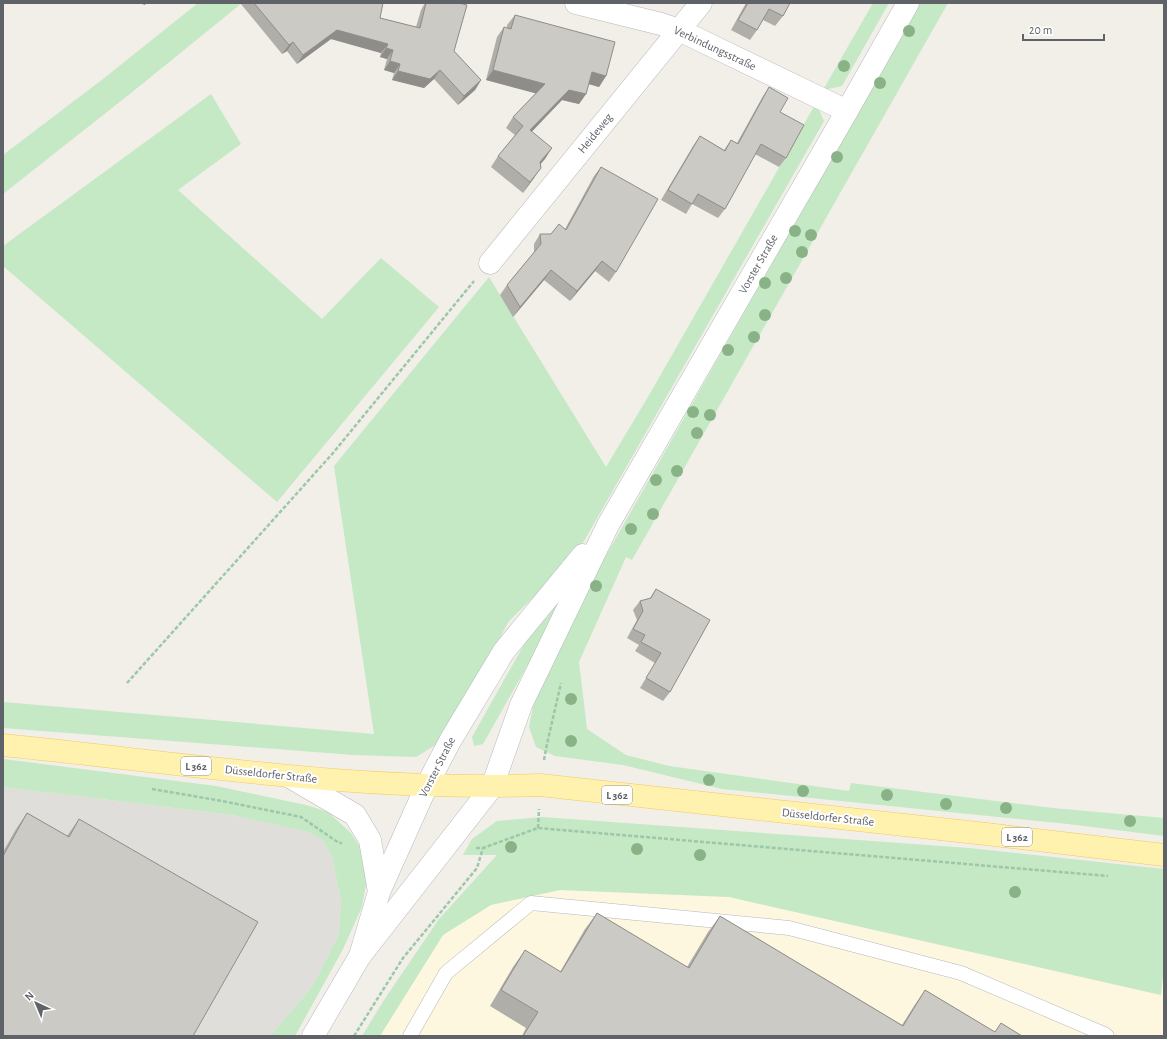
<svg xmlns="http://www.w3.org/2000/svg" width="1167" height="1039" font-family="'Alegreya Sans',sans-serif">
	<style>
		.commercial { fill: #fef7e0 }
		.industrial { fill: #e0deda }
		.green { fill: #c5e8c5 }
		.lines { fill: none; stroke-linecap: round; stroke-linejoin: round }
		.lane-casing { stroke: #b5b8bc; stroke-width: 15 }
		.street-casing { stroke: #b5b8bc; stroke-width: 23 }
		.secondary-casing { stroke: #b6babf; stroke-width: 23 }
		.primary-casing { stroke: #f2c960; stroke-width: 23 }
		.path { stroke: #9cc7a9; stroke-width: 2.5; stroke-dasharray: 4 2; stroke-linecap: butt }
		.lane { stroke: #fff; stroke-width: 14 }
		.street { stroke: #fff; stroke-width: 22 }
		.secondary { stroke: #fff; stroke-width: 22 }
		.primary { stroke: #fff2af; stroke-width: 22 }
		.tree { fill: #89b387 }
		.wall { fill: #afaea9 }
		.shaded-wall { fill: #8f8d8a }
		.building { fill: #cccac5; stroke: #8f8d8a }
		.labels { text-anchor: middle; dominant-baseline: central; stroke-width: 4; stroke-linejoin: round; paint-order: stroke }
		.shield { fill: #fff; stroke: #8f9295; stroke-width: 1 }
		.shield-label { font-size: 11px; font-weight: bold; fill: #5f6368 }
		.street-label { font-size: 12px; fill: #5f6368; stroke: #fff }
	</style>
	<rect width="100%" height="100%" fill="#f1efe8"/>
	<!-- commercial -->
	<path class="commercial" d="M560 890 729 897 1160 995 1164 965V1036H380L443 935 491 905Z"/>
	<!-- industrial -->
	<path class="industrial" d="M3 787 232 815 308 832 323 840 332 856 341 902 339 934 312 987 270 1036H3Z"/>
	<!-- green -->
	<g class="green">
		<path d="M198 3H242L131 93 3 194V155L103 79Z"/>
		<path d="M873 3H889L842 86 823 90Z"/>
		<path d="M920 3H948L632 560 626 557 579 662 587 729 626 755 669 766 849 791 851 783 1053 808 1164 818V836L1068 824 722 789 623 765 555 756 536 747 529 727 535 696 562 633Z"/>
		<path d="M211 94 241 144 178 190 322 319 381 258 439 307 277 502 3 266V246Z"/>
		<path d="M816 103 824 121 584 541 554 577 509 621 451 726 437 744 416 757 353 755 3 728V702L374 734 334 466 489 277 606 467 648 397Z"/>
		<path d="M577 574 571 588 483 744 474 746 472 737 526 641Z"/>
		<path d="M3 759 216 786 306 805 328 812 351 833 365 855 368 874 362 907 342 951 295 1036H270L312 987 339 934 341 902 332 856 323 840 308 832 232 815 3 787Z"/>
		<path d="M542 817 969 848 1164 869V965L1161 995 729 897 560 890 491 905 443 935 380 1036H362L384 1000 439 919 497 855H463L472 839 497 821Z"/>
	</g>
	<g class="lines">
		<!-- lane casing -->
		<g class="lane-casing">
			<path id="lane" d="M410 1036 446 973 531 903 789 928 961 973 1104 1034 1107 1036"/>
		</g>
		<!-- street casing -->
		<g class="street-casing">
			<g id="street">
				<path d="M576 3 661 24 679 30 847 111"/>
				<path d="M490 263 701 3"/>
			</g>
		</g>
		<!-- secondary casing -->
		<g class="secondary-casing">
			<g id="secondary">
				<path d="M290 777 355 815 370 840 379 892"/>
				<path d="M360 956 492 787 521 705 608 525 847 111 908 3"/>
				<path d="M313 1036 360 956 379 892 427 785 450 741 504 651 583 555"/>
			</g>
		</g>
		<!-- primary casing -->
		<g class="primary-casing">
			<path id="primary" d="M3 745C182 763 360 792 540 785L986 834 1164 855"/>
		</g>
		<!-- path -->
		<g class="path">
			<path d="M127 683 333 453 474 281"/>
			<path d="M544 760 547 744 561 683"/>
			<path d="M152 789 222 801 301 817 339 843H342"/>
			<path d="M538 828 539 809"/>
			<path d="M476 848H483L538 828 1108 876"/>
			<path d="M354 1036 403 958 477 868 483 848"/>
		</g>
		<!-- lane -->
		<use href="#lane" class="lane"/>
		<!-- street -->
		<use href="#street" class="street"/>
		<!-- secondary -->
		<use href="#secondary" class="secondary"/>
		<!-- primary -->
		<use href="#primary" class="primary"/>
	</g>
	<!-- trees -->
	<g class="tree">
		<circle cx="909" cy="31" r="6"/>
		<circle cx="844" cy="66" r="6"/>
		<circle cx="880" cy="83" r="6"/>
		<circle cx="837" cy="157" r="6"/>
		<circle cx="795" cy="231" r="6"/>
		<circle cx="811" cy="235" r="6"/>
		<circle cx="802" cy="252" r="6"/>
		<circle cx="786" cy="278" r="6"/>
		<circle cx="765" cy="283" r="6"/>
		<circle cx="765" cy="315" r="6"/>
		<circle cx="754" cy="337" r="6"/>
		<circle cx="728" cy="350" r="6"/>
		<circle cx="693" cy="412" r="6"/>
		<circle cx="710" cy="415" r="6"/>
		<circle cx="697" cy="433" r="6"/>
		<circle cx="677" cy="471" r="6"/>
		<circle cx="656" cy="480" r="6"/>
		<circle cx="653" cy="514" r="6"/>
		<circle cx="631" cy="529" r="6"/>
		<circle cx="596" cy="586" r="6"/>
		<circle cx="571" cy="699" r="6"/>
		<circle cx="571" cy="741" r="6"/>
		<circle cx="709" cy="780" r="6"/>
		<circle cx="803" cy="791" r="6"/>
		<circle cx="887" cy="795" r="6"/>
		<circle cx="946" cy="804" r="6"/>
		<circle cx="1006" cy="808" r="6"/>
		<circle cx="1130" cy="821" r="6"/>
		<circle cx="511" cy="847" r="6"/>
		<circle cx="637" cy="849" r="6"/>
		<circle cx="700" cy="855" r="6"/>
		<circle cx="1015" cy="892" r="6"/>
	</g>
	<!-- wall -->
	<g class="wall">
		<path d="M242 3H383L380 18 416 27 421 10 425 3H459L454 51 481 80 475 90 458 105 434 79 424 88 392 80 394 73 384 70 387 59 380 57 381 53 331 39 297 64 287 51 282 54 241 4Z"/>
		<path d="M746 3H790L783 16 775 26 763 20 757 30 750 40 731 30Z"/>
		<path d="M515 15 606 76 599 87 589 84 586 94 579 104 562 100 531 132 552 148 540 164 534 178 523 193 491 167 498 156 515 135 506 128 513 117 536 93 486 80 497 37 504 27 507 28V25Z"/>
		<path d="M769 87 780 112 786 158 779 167 755 154 725 209 718 218 692 204 686 214 661 200 693 146 700 136 724 150 731 140 737 143 763 96Z"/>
		<path d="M601 167 616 272 609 282 595 271 570 301 544 280 513 317 500 295 507 285 534 252V244L540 234H551L565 229 594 176Z"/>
		<path d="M656 589 670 692 663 701 640 688 655 663 635 651 639 645 627 638 637 620 633 610 640 601 650 598Z"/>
		<path d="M27 813 67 836 79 819 3 1036V852L16 829Z"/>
		<path d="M597 913 687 967 708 932 720 916 902 1025 914 1006 925 990 995 1032 1001 1023 1022 1036H522L526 1028 490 1006 513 967 525 950 560 972 585 929Z"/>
	</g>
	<!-- shaded-wall -->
	<g class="shaded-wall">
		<path d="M139 3H146L145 5Z"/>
		<path d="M337 30 388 44 381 53 331 39 297 64 303 55Z"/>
		<path d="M293 42 287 51 282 54 289 45Z"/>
		<path d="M386 48 393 50 387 59 380 57Z"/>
		<path d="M390 61 400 64 394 73 384 70Z"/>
		<path d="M440 70 434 79 424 88 392 80 398 71Z"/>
		<path d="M493 70 545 84 538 94 486 80Z"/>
		<path d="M592 72 606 76 599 87 585 83Z"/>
		<path d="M481 80 475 90 458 105 464 96Z"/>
		<path d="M569 90 586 94 579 104 562 100 523 141 530 130Z"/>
		<path d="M552 148 545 159 533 173 540 162Z"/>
		<path d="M541 168 534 178 523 193 530 182Z"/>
		<path d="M602 261 595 271 570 301 577 291Z"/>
		<path d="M551 270 544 280 513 317 520 307Z"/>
	</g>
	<!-- building -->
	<g class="building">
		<path d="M254 3H383L380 18 420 28 426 3H459L467 5 454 51 481 80 464 96 440 70 430 79 398 71 400 64 390 61 393 50 386 48 388 44 337 30 303 55 293 42 289 45Z"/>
		<path d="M748 3H790L783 16 769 9 757 30 738 20Z"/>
		<path d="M515 15 615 42 606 76 592 72 586 94 569 90 530 130 552 148 540 162 541 168 530 182 498 156 523 126 513 117 545 84 493 70 504 27 511 29Z"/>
		<path d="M769 87 788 98 780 112 804 125 786 158 761 144 725 209 698 194 692 204 668 190 700 136 725 151 731 140 738 144Z"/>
		<path d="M601 167 658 199 616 272 602 261 577 291 551 270 520 307 507 285 541 244 540 234H551L559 224 566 230Z"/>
		<path d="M656 589 710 620 670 692 646 678 661 653 641 642 645 635 633 629 643 611 640 601 651 598Z"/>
		<path d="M27 813 69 837 79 819 258 922 193 1036H3V856Z"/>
		<path d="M597 913 689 968 720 916 903 1026 925 990 995 1032 1001 1023 1022 1036H523L538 1012 501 990 525 950 561 972Z"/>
	</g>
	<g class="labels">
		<!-- shield labels -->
		<g class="shield">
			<rect x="181" y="757" width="30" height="18" rx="3"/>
			<rect x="602" y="786" width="30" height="18" rx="3"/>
			<rect x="1002" y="828" width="30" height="18" rx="3"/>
		</g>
		<g class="shield-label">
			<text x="196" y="766">L 362</text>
			<text x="617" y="795">L 362</text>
			<text x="1017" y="837">L 362</text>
		</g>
		<!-- street labels -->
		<g class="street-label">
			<text transform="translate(715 48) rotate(25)">Verbindungsstraße</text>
			<text transform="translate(595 133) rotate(-51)">Heideweg</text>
			<text transform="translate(758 264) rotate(-60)">Vorster Straße</text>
			<text transform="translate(437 767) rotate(-63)">Vorster Straße</text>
			<text transform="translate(271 774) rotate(6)">Düsseldorfer Straße</text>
			<text transform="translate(828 817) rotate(6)">Düsseldorfer Straße</text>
		</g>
	</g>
	<!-- border -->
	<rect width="1167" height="1039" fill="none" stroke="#5f6368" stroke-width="8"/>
	<!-- north arrow -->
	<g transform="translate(36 1003) rotate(316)" stroke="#ffffff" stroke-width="3" paint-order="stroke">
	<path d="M0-3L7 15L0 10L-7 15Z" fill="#5f6368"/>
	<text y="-6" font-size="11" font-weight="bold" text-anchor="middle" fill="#5f6368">N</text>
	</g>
	<!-- scale -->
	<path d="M1023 34v6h81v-6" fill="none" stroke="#5f6368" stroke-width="2"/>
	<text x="1029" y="34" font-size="12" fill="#5f6368" stroke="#ffffff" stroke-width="3" paint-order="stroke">20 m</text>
</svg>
